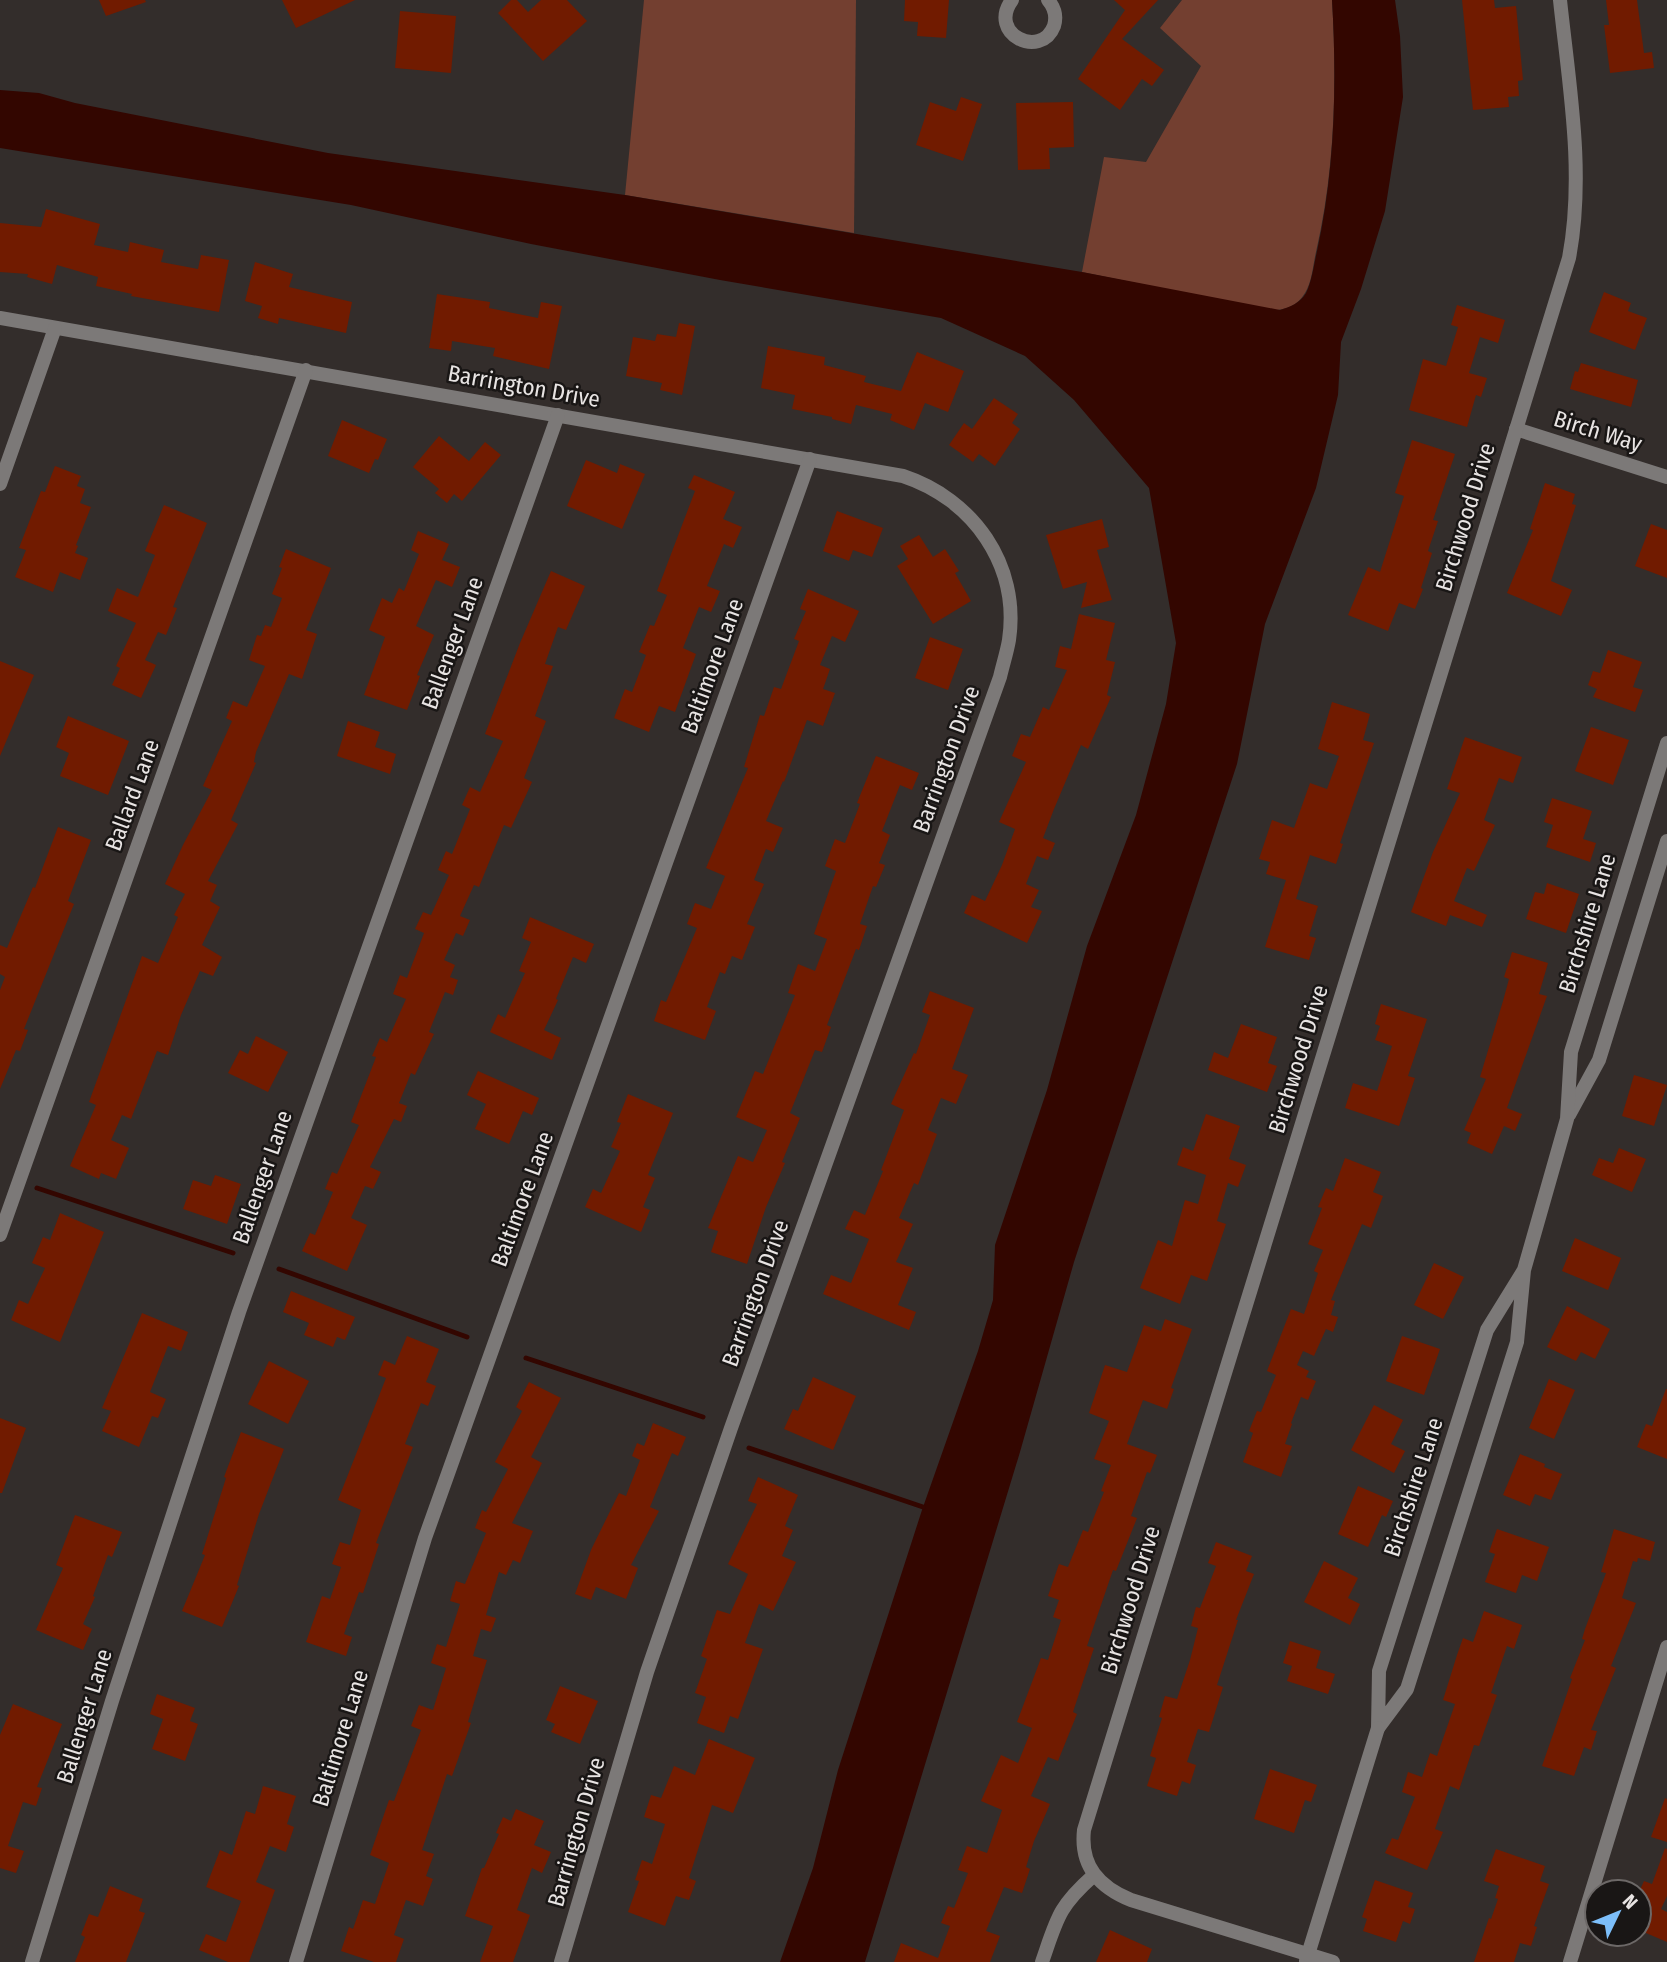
<svg xmlns="http://www.w3.org/2000/svg" width="1667" height="1962" font-family="'Fira Sans Condensed',sans-serif">
	<style>
		.green { fill: #733f30 }
		.water { fill: #330600 }
		.lines { fill: none; stroke-linecap: round; stroke-linejoin: round }
		.stream { stroke: #330600; stroke-width: 5 }
		.building { fill: #711b00 }
		.minor { stroke: #7c7978; stroke-width: 14 }
		.labels { text-anchor: middle; dominant-baseline: central; stroke-width: 5; stroke-linejoin: round; paint-order: stroke }
		.street-label { font-size: 23px; fill: #e8e4e3; stroke: #191615 }
	</style>
	<rect width="100%" height="100%" fill="#332d2b"/>
	<!-- green -->
	<g class="green">
		<path d="M644 0H856L854 233 625 195Z"/>
		<path d="M1182 0H1332C1337 83 1335 170 1316 252 1313 265 1312 282 1305 293 1297 307 1283 311 1268 310L1082 272 1104 157 1146 162 1201 66 1160 28Z"/>
	</g>
	<!-- water -->
	<path class="water" d="M1332 0H1395L1400 36 1403 97 1385 211 1361 289 1341 342 1338 395 1316 488 1265 624 1237 764 1074 1262 1020 1452 865 1962H780L813 1868 838 1770 922 1510 978 1351 993 1300 995 1245 1047 1090 1087 946 1136 815 1166 704 1176 643 1149 488 1074 400 1025 356 941 318 720 280 531 244 351 205 0 148V90L39 93 75 103 328 153 625 195 1082 272 1280 310C1290 307 1300 303 1306 293 1312 281 1314 264 1317 251 1335 170 1337 83 1332 0Z"/>
	<g class="lines">
		<!-- stream -->
		<g class="stream">
			<path d="M37 1188 233 1253"/>
			<path d="M279 1269 467 1337"/>
			<path d="M526 1358 703 1417"/>
			<path d="M749 1448 923 1507"/>
		</g>
	</g>
	<!-- building -->
	<g class="building">
		<path d="M99 0H145L146 2 106 16Z"/>
		<path d="M282 0H355L296 28Z"/>
		<path d="M511 0H517L528 12 541 0H567L587 21 543 61 498 13Z"/>
		<path d="M905 0H949L946 38 917 36 918 22 904 21Z"/>
		<path d="M1114 0H1158L1122 39 1164 70 1152 86 1142 79 1120 110 1078 79 1125 10Z"/>
		<path d="M1462 0H1494L1495 8 1516 6 1523 80 1518 81 1519 96 1508 97 1509 107 1473 110Z"/>
		<path d="M1606 0H1637L1644 53 1652 52 1654 68 1610 73 1604 25H1609Z"/>
		<path d="M400 11 456 16 451 73 395 68Z"/>
		<path d="M961 97 982 104 963 161 916 145 930 102 956 111Z"/>
		<path d="M1073 102 1074 147 1049 148 1050 169 1018 170 1016 103Z"/>
		<path d="M46 209 100 224 94 245 128 252 130 242 164 250 161 262 198 269 201 255 229 260 219 312 131 296 132 294 96 286 98 277 57 265 52 284 27 277 28 274 0 272V223L41 227Z"/>
		<path d="M255 262 293 274 289 287 352 302 346 333 279 318 278 324 258 318 262 306 245 301Z"/>
		<path d="M1604 292 1631 303 1628 311 1647 318 1635 350 1589 332Z"/>
		<path d="M437 294 490 302 489 308 538 318 541 302 562 306 549 369 493 356 495 348 452 341 451 351 429 348Z"/>
		<path d="M1457 305 1505 320 1498 343 1480 337 1469 373 1487 378 1481 397 1476 395 1467 427 1409 410 1423 359 1446 366 1458 327 1451 325Z"/>
		<path d="M679 323 695 326 682 395 660 390 662 383 626 376 633 337 655 341 657 334 676 337Z"/>
		<path d="M768 346 825 357 824 365 866 376 864 382 901 391 917 352 964 371 948 412 925 403 914 430 890 420 892 414 856 405 851 424 832 419V417L792 409 795 395 761 388Z"/>
		<path d="M1581 363 1638 380 1631 407 1570 389 1575 371 1578 372Z"/>
		<path d="M994 398 1018 414 1012 423 1020 429 995 466 979 454 973 462 949 445 964 423 972 429Z"/>
		<path d="M342 420 387 439 378 460 375 459 369 473 328 456Z"/>
		<path d="M439 436 469 461 485 442 501 455 462 501 454 494 447 503 435 493 439 489 413 467Z"/>
		<path d="M1412 440 1455 454 1433 520 1438 521 1428 551 1432 553 1421 588 1423 589 1415 609 1399 603 1388 631 1348 615 1368 567 1380 572 1404 496 1395 493Z"/>
		<path d="M586 460 617 473 620 464 645 474 622 529 567 506Z"/>
		<path d="M55 466 81 476 77 486 85 489 80 503 91 507 76 545 78 546 75 553 88 558 80 580 60 572 53 592 15 577 26 550 19 548 41 491 45 492Z"/>
		<path d="M694 475 735 492 723 519 742 527 733 548 724 544 707 586 720 591 711 612 699 607 683 648 696 654 675 712 659 706 649 732 614 718 625 689 632 692 646 655 639 652 650 625 654 626 667 595 657 591 695 491 688 488Z"/>
		<path d="M1545 483 1575 494 1572 504 1576 505 1551 581 1572 590 1561 616 1507 593 1533 530 1530 529Z"/>
		<path d="M164 505 207 523 173 607 177 608 166 635 158 632 145 660 156 665 141 698 112 685 120 668 116 666 136 623 108 611 117 588 138 597 155 555 145 551Z"/>
		<path d="M837 511 883 528 872 557 853 550 849 561 823 551Z"/>
		<path d="M1102 519 1109 547 1097 550 1112 600 1081 608 1087 582 1063 589 1046 535Z"/>
		<path d="M1651 524 1667 530V578L1635 566Z"/>
		<path d="M418 531 449 544 442 560 460 567 452 587 436 580 416 626 434 635 417 675 420 676 407 710 364 695 385 637 369 630 382 598 392 603 399 588 404 591 419 554 411 550Z"/>
		<path d="M919 535 933 557 945 549 959 571 955 573 971 601 933 624 897 566 908 559 900 546Z"/>
		<path d="M286 549 331 568 306 630 317 634 302 679 289 674 256 752 254 762 256 763 231 820 238 824 208 881 217 885 210 901 220 907 202 945 222 957 213 976 200 971 181 1015 168 1055 157 1051 131 1119 122 1115 111 1140 129 1148 116 1179 101 1173 99 1179 70 1166 96 1105 89 1102 142 956 158 963 178 917 174 915 185 894 165 884 183 845 212 790 203 786 232 721 226 718 233 701 247 707 265 666 249 660 257 635 261 636 265 625 271 627 282 598 272 594 282 568 279 567Z"/>
		<path d="M551 571 585 586 566 630 558 627 545 664 553 666 535 716 546 721 524 778 532 782 511 828 504 825 479 887 474 885 460 916 470 920 463 936 456 933 444 960 455 965 450 977 458 980 453 995 445 992 429 1032 434 1034 415 1075 411 1073 399 1103 407 1106 401 1122 394 1119 370 1167 381 1172 373 1189 365 1186 351 1218 367 1225 347 1271 302 1251 310 1233 315 1235 333 1192 325 1189 332 1172 337 1174 359 1125 351 1122 376 1057 372 1056 380 1038 387 1042 406 999 393 994 400 975 407 978 424 933 415 929 423 912 431 915 449 875 438 870 446 851 452 854 470 809 462 805 470 787 480 792 503 741 485 734 520 643Z"/>
		<path d="M808 589 859 611 845 642 832 636 820 665 830 669 823 689 835 693 823 726 807 720 784 782 783 781 766 821 783 828 773 852 766 849 754 880 764 884 747 924 755 927 742 960 732 956 725 974 720 972 707 1007 716 1011 705 1040 654 1021 661 1000 666 1002 697 928 687 924 695 903 711 909 725 876 706 868 748 768 744 767 760 715 764 716 774 687 781 689 799 641 794 639 806 611 800 609Z"/>
		<path d="M1079 614 1115 623 1106 660 1115 662 1107 695 1111 697 1088 749 1081 745 1054 809 1043 838 1055 843 1048 860 1037 856 1026 884 1039 890 1031 907 1042 911 1027 943 964 913 972 895 985 901 1002 865 1015 829 999 822 1026 762 1012 756 1021 734 1030 737 1043 707 1049 710 1067 670 1055 667 1060 646 1071 649Z"/>
		<path d="M930 637 963 649 948 690 915 678Z"/>
		<path d="M1608 650 1642 662 1633 687 1643 690 1635 712 1593 697 1597 689 1588 685 1593 671 1600 673Z"/>
		<path d="M0 661 34 675 0 756Z"/>
		<path d="M1332 702 1370 714 1363 740 1374 743 1340 843 1343 844 1336 864 1310 855 1296 899 1318 906 1309 936 1316 938 1309 960 1265 947 1286 880 1266 874 1270 862 1259 859 1272 820 1294 828 1310 783 1327 789 1339 756 1318 749Z"/>
		<path d="M68 716 129 741 108 795 60 776 69 753 56 747Z"/>
		<path d="M348 721 380 732 375 747 396 754 390 774 337 756Z"/>
		<path d="M1591 727 1629 740 1613 785 1575 771Z"/>
		<path d="M1465 737 1522 757 1513 783 1499 778 1484 820 1495 825 1474 871 1467 868 1454 901 1487 915 1482 927 1450 915 1446 926 1411 912 1433 852 1460 793 1447 789Z"/>
		<path d="M876 756 919 773 912 790 900 785 882 831 890 835 879 863 885 865 876 887 873 886 860 924 867 926 859 950 856 949 827 1025 831 1027 822 1052 815 1050 790 1113 800 1118 782 1162 785 1163 766 1207 747 1264 711 1252 718 1231 708 1228 738 1156 753 1162 767 1130 736 1117 755 1071 763 1074 795 995 788 993 798 964 815 971 827 939 814 934 836 871 825 866 835 839 845 843 860 804 857 803Z"/>
		<path d="M1552 798 1592 811 1583 839 1596 843 1590 862 1546 847 1553 825 1544 822Z"/>
		<path d="M58 827 91 840 68 901 74 904 24 1029 28 1030 20 1051 16 1050 0 1089V990L5 977 0 974V945L7 948 33 887 35 888Z"/>
		<path d="M1547 883 1579 894 1566 933 1526 919 1535 892 1544 894Z"/>
		<path d="M530 917 594 944 586 963 573 957 556 999 558 1000 544 1030 561 1038 552 1060 490 1032 498 1014 505 1018 525 973 519 971 531 942 522 938Z"/>
		<path d="M1512 952 1548 963 1539 994 1547 996 1507 1108 1522 1114 1515 1131 1504 1126 1492 1154 1467 1143 1471 1133 1464 1130 1486 1079 1480 1077 1503 1001 1509 979 1504 977Z"/>
		<path d="M930 991 974 1008 952 1069 968 1075 956 1104 941 1098 928 1130 937 1134 918 1185 914 1183 899 1218 913 1224 896 1262 913 1268 898 1305 916 1312 909 1330 823 1294 831 1275 851 1283 869 1239 845 1229 854 1210 865 1215 883 1171 881 1170 904 1110 891 1104 914 1053 916 1054 930 1015 922 1012Z"/>
		<path d="M1381 1004 1427 1019 1408 1076 1415 1078 1399 1126 1345 1108 1353 1083 1377 1091 1392 1046 1375 1040 1380 1026 1375 1024Z"/>
		<path d="M1241 1024 1277 1037 1268 1063 1277 1066 1267 1092 1208 1070 1214 1052 1228 1058Z"/>
		<path d="M256 1036 288 1052 268 1092 228 1073 240 1050 248 1054Z"/>
		<path d="M478 1071 539 1098 532 1115 523 1111 509 1144 475 1129 486 1104 467 1095Z"/>
		<path d="M1634 1075 1667 1085 1654 1126 1622 1116Z"/>
		<path d="M628 1094 673 1113 648 1175 655 1178 643 1207 650 1210 641 1232 585 1207 593 1189 601 1193 620 1151 611 1147 621 1123 617 1122Z"/>
		<path d="M1206 1114 1240 1126 1229 1159 1246 1165 1238 1187 1228 1183 1217 1221 1226 1224 1207 1281 1191 1275 1180 1304 1140 1288 1158 1240 1172 1246 1185 1200 1198 1204 1206 1175 1177 1165 1183 1147 1193 1151Z"/>
		<path d="M1619 1148 1646 1159 1632 1192 1592 1175 1599 1158 1613 1163Z"/>
		<path d="M1345 1158 1381 1172 1373 1192 1383 1196 1371 1228 1362 1224 1331 1300 1335 1301 1331 1315 1338 1317 1333 1332 1326 1329 1314 1356 1303 1351 1297 1365 1309 1371 1306 1377 1316 1381 1308 1400 1301 1397 1291 1423 1292 1424 1285 1444 1292 1446 1281 1477 1243 1462 1253 1433 1249 1431 1257 1411 1261 1412 1276 1375 1267 1371 1291 1309 1304 1314 1318 1273 1314 1271 1323 1250 1308 1244 1322 1208 1318 1207 1326 1188 1333 1191Z"/>
		<path d="M215 1175 241 1184 227 1224 183 1209 193 1180 211 1186Z"/>
		<path d="M60 1213 104 1232 60 1342 11 1320 19 1300 28 1304 45 1268 32 1263 43 1237 50 1240Z"/>
		<path d="M1575 1238 1621 1258 1608 1290 1562 1271Z"/>
		<path d="M1434 1263 1464 1277 1443 1319 1414 1305Z"/>
		<path d="M291 1291 355 1317 345 1340 337 1337 333 1347 304 1335 309 1323 283 1312Z"/>
		<path d="M1567 1306 1610 1329 1595 1359 1581 1352 1576 1361 1547 1347Z"/>
		<path d="M142 1313 188 1332 181 1351 168 1346 150 1392 166 1399 158 1418 152 1416 139 1447 102 1431 111 1411 102 1408Z"/>
		<path d="M1165 1319 1192 1329 1171 1388 1174 1389 1167 1409 1143 1400 1127 1444 1157 1455 1150 1473 1147 1472 1131 1516 1137 1518 1116 1571 1113 1570 1087 1646 1094 1648 1073 1712 1077 1714 1058 1761 1048 1757 1031 1796 1050 1804 1034 1841 1026 1867 1030 1869 1022 1893 1004 1887 986 1931 1000 1936 990 1962H894L901 1943 938 1958 950 1926 941 1923 948 1906 954 1908 968 1873 958 1870 967 1846 987 1853 1002 1810 981 1801 1001 1755 1018 1763 1032 1728 1017 1722 1041 1658 1048 1660 1061 1620 1053 1617 1059 1600 1048 1596 1059 1564 1068 1567 1083 1530 1088 1532 1104 1492 1101 1491 1111 1465 1094 1459 1109 1421 1089 1413 1105 1365 1127 1372 1144 1325 1161 1331Z"/>
		<path d="M407 1336 439 1349 426 1382 436 1386 428 1406 421 1403 405 1444 413 1447 376 1543 379 1544 363 1593 359 1592 344 1634 352 1637 346 1656 306 1642 322 1596 330 1599 341 1567 332 1564 340 1542 350 1545 361 1510 338 1500 386 1378 378 1375 384 1360 395 1365Z"/>
		<path d="M1402 1336 1440 1349 1424 1395 1386 1381Z"/>
		<path d="M269 1361 309 1381 288 1424 248 1404Z"/>
		<path d="M813 1377 856 1396 833 1450 784 1429 793 1409 798 1411Z"/>
		<path d="M1549 1379 1575 1390 1554 1439 1529 1428Z"/>
		<path d="M529 1382 561 1398 531 1457 542 1463 512 1523 533 1531 520 1563 513 1560 506 1575 499 1572 486 1615 496 1618 491 1632 481 1629 473 1656 487 1660 468 1722 471 1723 452 1776 447 1774 422 1850 434 1854 426 1876 433 1879 423 1906 406 1900 394 1935 404 1939 396 1962H374L341 1951 349 1927 353 1929 363 1900 375 1904 389 1863 370 1855 389 1800 394 1801 421 1730 411 1726 419 1705 433 1710 446 1668 431 1663 437 1644 446 1647 460 1604 450 1601 456 1581 465 1584 486 1533 475 1528 482 1510 486 1512 508 1469 495 1462 522 1411 516 1407Z"/>
		<path d="M1666 1389H1667V1459L1637 1447 1646 1424 1652 1426Z"/>
		<path d="M1374 1405 1403 1420 1391 1444 1405 1451 1394 1473 1351 1450Z"/>
		<path d="M0 1418 26 1428 2 1493H0Z"/>
		<path d="M653 1423 686 1437 678 1456 672 1453 650 1507 659 1511 631 1565 638 1568 626 1599 596 1587 591 1600 575 1594 591 1550 619 1493 626 1496 640 1460 632 1456 637 1443 644 1446Z"/>
		<path d="M241 1432 284 1449 259 1514 237 1585 239 1586 222 1627 182 1611 205 1555 202 1554 226 1478 224 1477Z"/>
		<path d="M1520 1454 1545 1464 1544 1467 1562 1474 1551 1500 1535 1494 1530 1506 1503 1495Z"/>
		<path d="M758 1477 798 1495 785 1526 793 1530 782 1556 796 1562 773 1611 759 1604 745 1643 763 1649 738 1719 730 1716 724 1733 697 1723 706 1697 695 1693 707 1659 701 1656 717 1610 730 1614 748 1574 728 1564 757 1504 748 1501Z"/>
		<path d="M1358 1486 1393 1501 1386 1517 1382 1515 1368 1547 1338 1534Z"/>
		<path d="M75 1515 122 1532 112 1557 108 1555 93 1596 95 1597 83 1624 92 1629 83 1650 36 1630 63 1568 56 1565Z"/>
		<path d="M1497 1529 1549 1547 1537 1581 1522 1575 1516 1593 1485 1582 1495 1554 1489 1552Z"/>
		<path d="M1614 1529 1655 1542 1650 1561 1638 1558 1637 1562 1633 1561 1622 1598 1636 1603 1611 1666 1616 1668 1591 1730 1597 1731 1591 1750 1584 1747 1574 1776 1542 1766 1572 1679 1570 1678 1585 1640 1582 1639 1585 1629 1606 1573 1601 1572Z"/>
		<path d="M1216 1542 1252 1556 1246 1571 1254 1574 1236 1620H1238L1217 1685 1223 1687 1209 1732 1198 1729 1187 1762 1196 1765 1190 1784 1182 1781 1177 1796 1147 1786 1156 1758 1150 1756 1162 1718 1159 1717 1165 1696 1177 1699 1190 1660 1198 1628 1191 1626 1196 1607 1200 1608 1216 1566 1208 1563Z"/>
		<path d="M1324 1561 1358 1578 1348 1598 1360 1604 1350 1625 1304 1602Z"/>
		<path d="M1484 1611 1522 1625 1514 1649 1507 1646 1491 1693 1497 1695 1479 1746 1474 1745 1459 1790 1450 1786 1435 1829 1443 1832 1427 1870 1385 1853 1392 1838 1398 1840 1415 1797 1402 1792 1408 1772 1422 1777 1430 1753 1437 1756 1455 1704 1443 1700 1457 1655 1463 1638 1473 1642Z"/>
		<path d="M1290 1641 1321 1651 1316 1668 1335 1674 1328 1694 1287 1681 1292 1666 1283 1663Z"/>
		<path d="M560 1686 598 1701 580 1744 551 1732 555 1724 546 1720Z"/>
		<path d="M157 1694 195 1708 190 1721 198 1724 185 1761 152 1749 163 1719 150 1714Z"/>
		<path d="M13 1704 62 1724 37 1787 42 1788 36 1806 23 1802 8 1846 24 1851 16 1873 0 1868V1735Z"/>
		<path d="M709 1739 755 1758 733 1813 712 1805 689 1878 696 1881 689 1900 676 1896 665 1926 628 1912 639 1881 635 1880 642 1860 652 1864 665 1824 644 1817 651 1795 661 1798 674 1766 695 1775Z"/>
		<path d="M1270 1769 1317 1785 1311 1802 1305 1800 1294 1833 1254 1819Z"/>
		<path d="M263 1786 296 1796 287 1824 294 1827 286 1852 270 1846 256 1882 275 1890 249 1962H228L199 1950 206 1934 226 1942 241 1901 206 1887 220 1850 232 1855 246 1811 255 1814Z"/>
		<path d="M1665 1798 1667 1799V1842L1651 1837Z"/>
		<path d="M516 1809 544 1821 534 1845 551 1852 542 1873 532 1868 517 1910 530 1915 513 1962H480L493 1926 465 1916 482 1868H484L499 1834 496 1833 503 1817 511 1821Z"/>
		<path d="M1665 1848 1667 1849V1896L1661 1909 1667 1912V1942L1639 1930V1892L1644 1881 1652 1884Z"/>
		<path d="M1496 1849 1545 1866 1540 1881 1549 1884 1534 1926 1537 1927 1531 1946 1520 1943 1514 1962H1474L1489 1918 1491 1919 1498 1899 1495 1898 1499 1886 1484 1881Z"/>
		<path d="M1375 1880 1413 1893 1408 1907 1415 1909 1410 1924 1403 1921 1396 1942 1363 1931 1367 1919 1362 1917Z"/>
		<path d="M110 1886 143 1899 139 1911 145 1913 126 1962H75L85 1937 81 1935 89 1914 98 1917Z"/>
		<path d="M1110 1930 1152 1949 1147 1962H1096Z"/>
	</g>
	<g class="lines">
		<!-- minor -->
		<g class="minor">
			<path d="M1012 0C987 34 1041 60 1054 26 1057 16 1054 7 1048 0"/>
			<path d="M0 318 903 476C973 499 1020 565 1009 640 1007 652 1003 664 1000 677L731 1428 647 1672 561 1962"/>
			<path d="M1516 429 1667 477"/>
			<path d="M0 484 55 328"/>
			<path d="M1569 1115 1599 1060 1667 841"/>
			<path d="M0 1235 306 370"/>
			<path d="M1524 1270 1487 1330 1379 1671 1378 1728 1407 1689 1517 1342 1524 1270 1567 1119 1571 1052 1667 743"/>
			<path d="M1306 1961 1378 1728"/>
			<path d="M32 1962 112 1701 239 1312 558 415"/>
			<path d="M296 1962 425 1538 810 459"/>
			<path d="M1042 1962C1057 1919 1058 1907 1093 1876"/>
			<path d="M1333 1962 1131 1900C1099 1887 1080 1866 1084 1830L1569 258C1585 173 1569 85 1560 0"/>
			<path d="M1570 1962 1667 1647"/>
		</g>
	</g>
	<g class="labels">
		<!-- street labels -->
		<g class="street-label">
			<text transform="translate(524 386) rotate(10)">Barrington Drive</text>
			<text transform="translate(1598 431) rotate(17)">Birch Way</text>
			<text transform="translate(1465 517) rotate(-73)">Birchwood Drive</text>
			<text transform="translate(452 643) rotate(-70)">Ballenger Lane</text>
			<text transform="translate(712 666) rotate(-70)">Baltimore Lane</text>
			<text transform="translate(946 759) rotate(-70)">Barrington Drive</text>
			<text transform="translate(132 795) rotate(-70)">Ballard Lane</text>
			<text transform="translate(1587 923) rotate(-73)">Birchshire Lane</text>
			<text transform="translate(1298 1059) rotate(-73)">Birchwood Drive</text>
			<text transform="translate(262 1177) rotate(-71)">Ballenger Lane</text>
			<text transform="translate(522 1199) rotate(-70)">Baltimore Lane</text>
			<text transform="translate(755 1293) rotate(-70)">Barrington Drive</text>
			<text transform="translate(1413 1487) rotate(-72)">Birchshire Lane</text>
			<text transform="translate(1130 1600) rotate(-73)">Birchwood Drive</text>
			<text transform="translate(84 1716) rotate(-73)">Ballenger Lane</text>
			<text transform="translate(340 1738) rotate(-73)">Baltimore Lane</text>
			<text transform="translate(576 1832) rotate(-74)">Barrington Drive</text>
		</g>
	</g>
	<!-- north arrow -->
	<g transform="translate(1618 1913) rotate(47)"><circle r="33" fill="#191615" stroke="#6c6867" stroke-width="2"/>
	<path d="M0-5L12 26L0 18L-12 26Z" fill="#7cbef9"/>
	<text y="-10" font-size="19" font-weight="bold" text-anchor="middle" fill="#e8e4e3">N</text>
	</g>
</svg>
